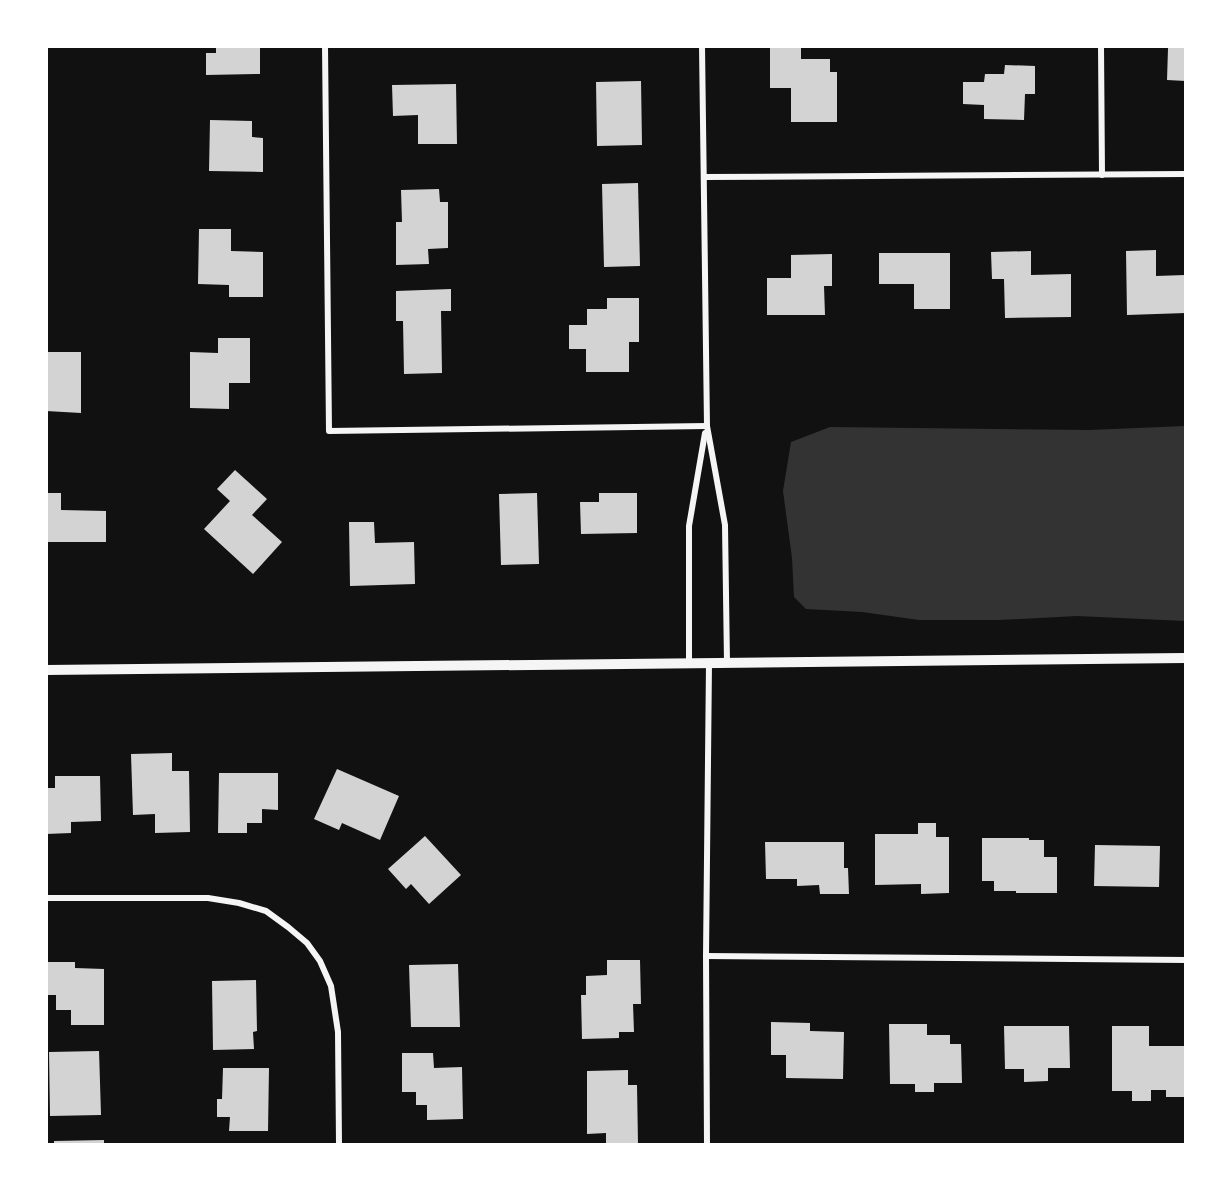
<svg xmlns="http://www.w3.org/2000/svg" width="1232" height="1191" font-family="'PT Sans Narrow',sans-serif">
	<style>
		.water { fill: #333 }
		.building { fill: #d3d3d3 }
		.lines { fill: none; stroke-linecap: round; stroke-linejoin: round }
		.minor { stroke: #f5f5f5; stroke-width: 6 }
		.tertiary { stroke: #f5f5f5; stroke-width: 10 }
	</style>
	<rect width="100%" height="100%" fill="#111"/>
	<!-- water -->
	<path class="water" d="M1185 426V621L1077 616 999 620H919L862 612 806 609 794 597 792 558 783 491 791 442 830 427 1089 430Z"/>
	<!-- building -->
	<g class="building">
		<path d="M216 46H260V74L206 75V53H216Z"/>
		<path d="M770 46H801V59H830V72H837V122H791V88H770Z"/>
		<path d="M1168 48H1186V81L1167 80Z"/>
		<path d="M1005 65 1035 66V94H1025L1024 120 984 119V105L963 104V82H984L985 74H1004Z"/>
		<path d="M641 81 642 145 597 146 596 82Z"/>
		<path d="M456 84 457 144H418V115L393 116 392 85Z"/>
		<path d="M210 120 252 121V137L263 138V172L209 171Z"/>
		<path d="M638 183 640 266 604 267 602 184Z"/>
		<path d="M439 189 440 202H448V248L428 249 429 264 396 265V222H402L401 190Z"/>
		<path d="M199 229H231V251L263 252V297H229V285L198 284Z"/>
		<path d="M1156 250V276L1185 275 1186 313 1127 315 1126 251Z"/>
		<path d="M1031 251V275L1071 274V317L1005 318 1004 279H992L991 252Z"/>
		<path d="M879 253H950V309H914V284H879Z"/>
		<path d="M832 254V286H824L825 315H767V278H791V255Z"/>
		<path d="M451 289V311H441L442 373 404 374 403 321H396V291Z"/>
		<path d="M607 298H639V342H629V372H586V349H569V325H587V309H607Z"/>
		<path d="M218 338H250V383H229V409L190 408V352L218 353Z"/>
		<path d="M46 352H81V413L46 411Z"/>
		<path d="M235 470 267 499 252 515 282 542 253 574 204 529 230 501 217 489Z"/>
		<path d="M46 493H61V510L106 511V542H46Z"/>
		<path d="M537 493 539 564 501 565 499 494Z"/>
		<path d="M599 493H637V533L581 534 580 502H599Z"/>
		<path d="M349 522H374L375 543 414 542 415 584 350 586Z"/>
		<path d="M172 753V771H189L190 832 155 833V814L133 815 131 754Z"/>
		<path d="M337 769 399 796 380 840 342 823 339 830 314 819Z"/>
		<path d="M219 773H278V810L262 809V823H247V833H218Z"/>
		<path d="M55 776H100L101 821 71 822V833L46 834V788H55Z"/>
		<path d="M918 823H936V837H949V893L921 894V884L875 885V834H918Z"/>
		<path d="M425 836 461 875 429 904 411 884 406 889 388 869Z"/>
		<path d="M982 838H1029V840H1044V857H1057V893H1016V891H994V881H982Z"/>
		<path d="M765 842H844V868H848L849 894H820L819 885 797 886V879H766Z"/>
		<path d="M1095 845 1160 846 1159 887 1094 886Z"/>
		<path d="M607 960H640L641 1004H633L634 1032H619V1038L582 1039 581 995H586V976L607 975Z"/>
		<path d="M46 962H75V968L104 969V1025H71V1010H56V995H46Z"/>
		<path d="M458 964 460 1027H411L409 965Z"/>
		<path d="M256 980 257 1031 253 1032 254 1049 213 1050 212 981Z"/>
		<path d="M771 1022 810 1023V1031L844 1032 843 1079 786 1078V1055H771Z"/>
		<path d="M889 1024H927V1035H950V1044H961L962 1083H934V1092H915V1084H890Z"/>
		<path d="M1004 1026H1069L1070 1068H1048V1081L1024 1082V1069H1005Z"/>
		<path d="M1112 1026H1149V1046H1186V1097H1166V1090H1151V1101H1132V1091H1112Z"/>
		<path d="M99 1051 101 1115 50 1116 49 1052Z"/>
		<path d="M402 1053H433L434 1068 462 1067 463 1119 427 1120V1105H416V1092H402Z"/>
		<path d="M223 1068H269L268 1131H229L230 1117H217V1099H222Z"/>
		<path d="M628 1070V1085H637L638 1144H606V1133L587 1134V1071Z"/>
		<path d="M104 1140V1144H54V1141Z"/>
	</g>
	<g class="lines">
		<!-- minor -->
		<g class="minor">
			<path d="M325 46 329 431 707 426"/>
			<path d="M702 46 707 426 725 525 727 663"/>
			<path d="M1101 46 1102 175"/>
			<path d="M704 177 1186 174"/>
			<path d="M689 663V526L705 433"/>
			<path d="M46 898H208L239 903 266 911 288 927 307 943 320 961 331 986 338 1032 339 1144"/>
			<path d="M706 956 1186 960"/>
			<path d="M707 1144 706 956 709 663"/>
		</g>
		<!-- tertiary -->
		<path class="tertiary" d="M46 670 1186 658"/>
	</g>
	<!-- border -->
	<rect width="1232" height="1191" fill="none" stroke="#ffffff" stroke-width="96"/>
</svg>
